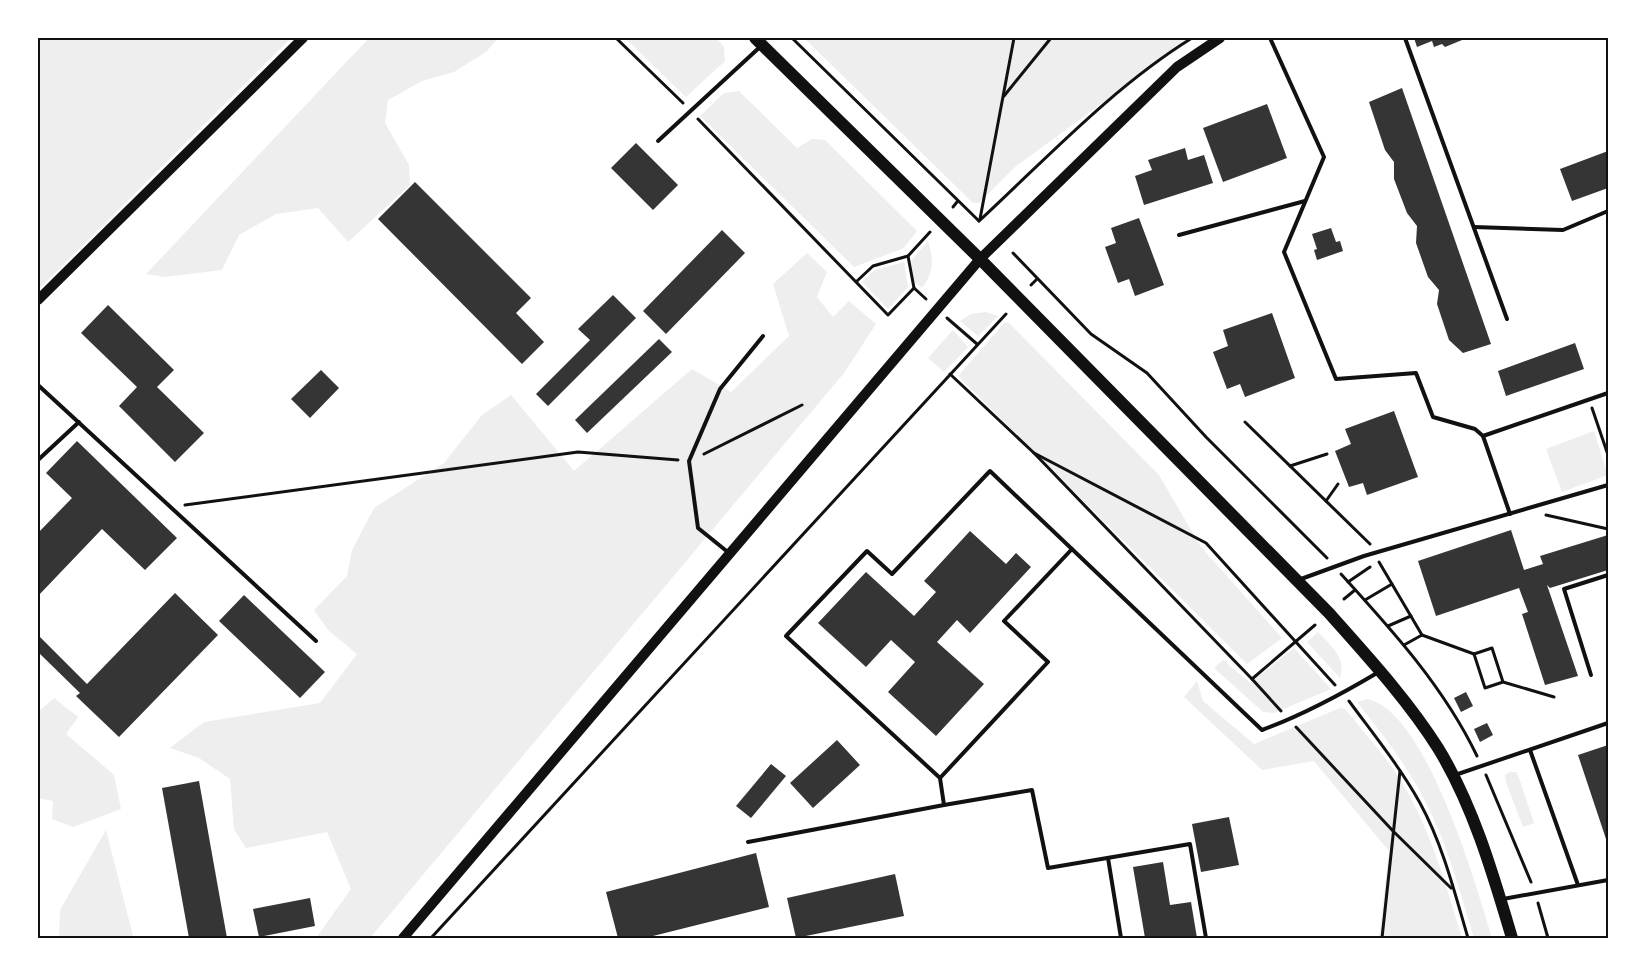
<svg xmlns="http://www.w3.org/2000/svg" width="1646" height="976" font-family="'PT Sans Narrow',sans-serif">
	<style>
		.green { fill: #eee }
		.building { fill: #353535 }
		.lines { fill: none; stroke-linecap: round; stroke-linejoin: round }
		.path { stroke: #111; stroke-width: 3 }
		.service { stroke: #111; stroke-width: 4 }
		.tertiary { stroke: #111; stroke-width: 10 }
		.secondary { stroke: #111; stroke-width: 12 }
		.neatline { fill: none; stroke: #111; stroke-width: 2 }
	</style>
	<rect width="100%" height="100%" fill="#fff"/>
	<!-- green -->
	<g class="green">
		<path d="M39 38H291L38 290Z"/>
		<path d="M369 38H498L486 52 454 72 422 81 388 100 385 123 409 165 410 185 348 242 318 208 276 214 239 235 222 270 165 277 146 274Z"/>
		<path d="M625 38H716L724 47 725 61 686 97Z"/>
		<path d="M804 38H1191L1015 167 979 203H973Z"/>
		<path d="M739 91 797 148 812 139 825 140 917 231 904 248 854 267 700 116 724 93Z"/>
		<path d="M928 241C934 261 934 271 922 288L914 281 911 261Z"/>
		<path d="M807 253 827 272 817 297 833 317 849 301 876 324 844 373 370 938H316L351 889 327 832 246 848 234 829 230 779 199 758 170 748 204 722 320 703 357 654 328 630 314 610 347 576 352 550 374 508 444 463 482 415 511 395 574 471 692 369 731 392 789 336 773 284Z"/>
		<path d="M904 262 908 287 888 309 862 282 875 270Z"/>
		<path d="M986 312 998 316 978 336 960 321 971 314Z"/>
		<path d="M1005 322 1009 323 1159 475 1201 547 1282 638 1247 664 960 378 959 375Z"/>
		<path d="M953 330 968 347 944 372 928 358Z"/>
		<path d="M1594 431 1608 475 1562 492 1546 449Z"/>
		<path d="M1318 632C1331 646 1347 658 1340 678L1307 642Z"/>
		<path d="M1294 648 1331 689 1274 713 1263 712 1214 668 1223 660 1250 683Z"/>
		<path d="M1197 681 1203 701 1254 744 1340 708 1345 709C1362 730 1381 751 1396 773 1429 823 1445 882 1462 938H1379L1389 851 1314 761 1262 770 1184 697Z"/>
		<path d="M54 698 78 717 66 734 114 775 121 809 73 827 52 819 53 801 38 798V712Z"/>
		<path d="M1368 699C1427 713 1476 885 1492 938H1474C1461 896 1450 853 1431 813 1412 772 1385 737 1357 702Z"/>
		<path d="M1510 772H1516L1519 778 1534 823 1523 827 1506 782 1505 775Z"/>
		<path d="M106 830 133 936 59 938 60 910Z"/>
	</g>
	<!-- building -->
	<g class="building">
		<path d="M1414 38H1467L1445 47 1442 44 1434 47 1432 41 1417 47Z"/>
		<path d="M1402 88 1491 344 1463 353 1449 340 1437 304 1439 290 1428 277 1416 243 1417 226 1407 213 1394 179V162L1385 150 1369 102Z"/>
		<path d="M1267 104 1287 158 1223 182 1203 128Z"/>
		<path d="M636 143 678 185 653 210 611 168Z"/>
		<path d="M1185 148 1188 160 1204 155 1213 183 1144 205 1135 176 1152 170 1148 160Z"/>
		<path d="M1608 151V188L1572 201 1560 169Z"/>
		<path d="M415 182 531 298 516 313 544 342 522 364 378 219Z"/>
		<path d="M1139 218 1164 285 1135 296 1129 279 1118 283 1105 247 1116 243 1111 228Z"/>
		<path d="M1331 228 1336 242 1340 241 1343 251 1317 260 1314 250 1317 249 1312 234Z"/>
		<path d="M722 230 745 253 666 334 643 311Z"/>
		<path d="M613 295 636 318 548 406 536 394 590 340 578 329Z"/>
		<path d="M108 305 174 370 157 387 204 433 175 462 119 406 137 387 81 333Z"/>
		<path d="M1272 313 1295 378 1245 397 1240 384 1227 389 1213 352 1228 346 1223 330Z"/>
		<path d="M659 339 672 352 587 433 575 420Z"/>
		<path d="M1575 343 1584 369 1506 396 1498 371Z"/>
		<path d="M321 370 339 388 310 418 291 399Z"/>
		<path d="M1394 411 1418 477 1367 495 1363 483 1349 487 1335 451 1351 444 1345 429Z"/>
		<path d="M77 441 177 538 145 570 102 529 38 596V533L72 498 46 473Z"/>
		<path d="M1511 530 1524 570 1543 564 1540 556 1608 535V570L1550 588 1547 585 1578 676 1545 685 1522 614 1528 612 1519 588 1436 616 1418 561Z"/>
		<path d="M970 531 1006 564 1016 553 1031 567 970 633 957 620 937 642 984 684 936 736 888 692 915 662 891 640 866 667 818 623 866 572 914 616 936 592 924 581Z"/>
		<path d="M175 593 218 635 119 737 76 696 80 693 38 652V635L87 684Z"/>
		<path d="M244 595 325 672 300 698 219 621Z"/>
		<path d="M1466 692 1473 706 1461 712 1454 698Z"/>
		<path d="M1487 723 1493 735 1480 742 1474 729Z"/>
		<path d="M837 740 860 765 813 808 790 783Z"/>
		<path d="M1608 745V845L1578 755Z"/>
		<path d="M771 764 786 776 751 818 736 806Z"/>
		<path d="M199 781 227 938H189L162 788Z"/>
		<path d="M1229 817 1239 865 1201 872 1192 824Z"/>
		<path d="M756 853 769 907 645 938H618L606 892Z"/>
		<path d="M1163 862 1170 905 1191 902 1197 938H1145L1133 867Z"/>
		<path d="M895 874 904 916 796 938 787 898Z"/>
		<path d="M310 898 315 926 259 937 253 909Z"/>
	</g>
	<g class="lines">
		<!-- path -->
		<g class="path">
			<path d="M616 38 683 103"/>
			<path d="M792 38 979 221"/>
			<path d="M1004 96 1051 38"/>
			<path d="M698 119 888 315 914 288 908 256"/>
			<path d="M953 207 957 202"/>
			<path d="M980 219 1014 38"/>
			<path d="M979 221C1047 158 1113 87 1192 38"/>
			<path d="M1013 253 1091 334 1147 373 1206 437 1327 558"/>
			<path d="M857 281 873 266 908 256 930 232"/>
			<path d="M1031 285 1037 279"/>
			<path d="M914 288 926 299"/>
			<path d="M947 318 977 344"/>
			<path d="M950 374 1034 453 1252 679 1315 625"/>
			<path d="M1592 408 1608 455"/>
			<path d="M1245 422 1370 544"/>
			<path d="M1034 453 1206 543 1335 685"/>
			<path d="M704 454 802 405"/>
			<path d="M1290 466 1327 454"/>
			<path d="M1326 501 1338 484"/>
			<path d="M185 505 578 452 678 460"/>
			<path d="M1546 515 1608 529"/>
			<path d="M1379 562 1422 635 1474 654"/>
			<path d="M1341 574C1392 630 1444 687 1477 756"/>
			<path d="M1348 582 1370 567"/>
			<path d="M1344 599 1355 590"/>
			<path d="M1365 600 1392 584"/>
			<path d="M1388 626 1411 616"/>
			<path d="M1404 645 1422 635"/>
			<path d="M1252 679 1281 711"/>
			<path d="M1503 682 1492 648 1474 654 1485 688 1503 682 1554 697"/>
			<path d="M1349 701C1374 735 1400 767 1420 803 1443 845 1455 894 1468 938"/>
			<path d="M1296 727 1393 831 1451 888"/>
			<path d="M1486 775 1531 882"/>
			<path d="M1538 903 1548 938"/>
			<path d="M431 938 1006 314"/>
			<path d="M1382 938 1400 771"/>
		</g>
		<!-- service -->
		<g class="service">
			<path d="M1270 38 1324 157 1284 252 1336 379 1416 373 1433 417 1475 429 1483 436"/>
			<path d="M1405 38 1507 319"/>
			<path d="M658 141 761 46"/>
			<path d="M1474 227 1563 230 1608 211"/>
			<path d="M1179 235 1305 201"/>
			<path d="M38 385 316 641"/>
			<path d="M38 460 79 422"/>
			<path d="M1510 514 1483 436 1608 393"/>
			<path d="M729 553 698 528 689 461 720 389 763 336"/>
			<path d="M1301 579 1364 556 1608 485"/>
			<path d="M1591 675 1564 589 1608 575"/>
			<path d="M1530 750 1578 885"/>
			<path d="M1455 775 1608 723"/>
			<path d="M940 778 1048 662 1004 621 1072 549"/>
			<path d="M748 842 944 805"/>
			<path d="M1108 858 1121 938"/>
			<path d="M1503 899 1608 880"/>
			<path d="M1206 938 1190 844 1048 868 1032 790 944 805 940 778 786 636 867 551 892 574 990 471 1262 730C1303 715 1340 695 1377 673"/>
		</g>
		<!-- tertiary -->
		<g class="tertiary">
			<path d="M38 300 303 38"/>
			<path d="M403 938 980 259 1177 67 1220 38"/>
		</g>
		<!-- secondary -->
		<path class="secondary" d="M755 38 980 259 1329 613C1367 656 1407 699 1438 748 1473 805 1493 874 1512 938"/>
	</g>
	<!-- border -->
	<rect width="1646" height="976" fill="none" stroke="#ffffff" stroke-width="78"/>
	<rect x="39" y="39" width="1568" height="898" class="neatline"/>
</svg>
